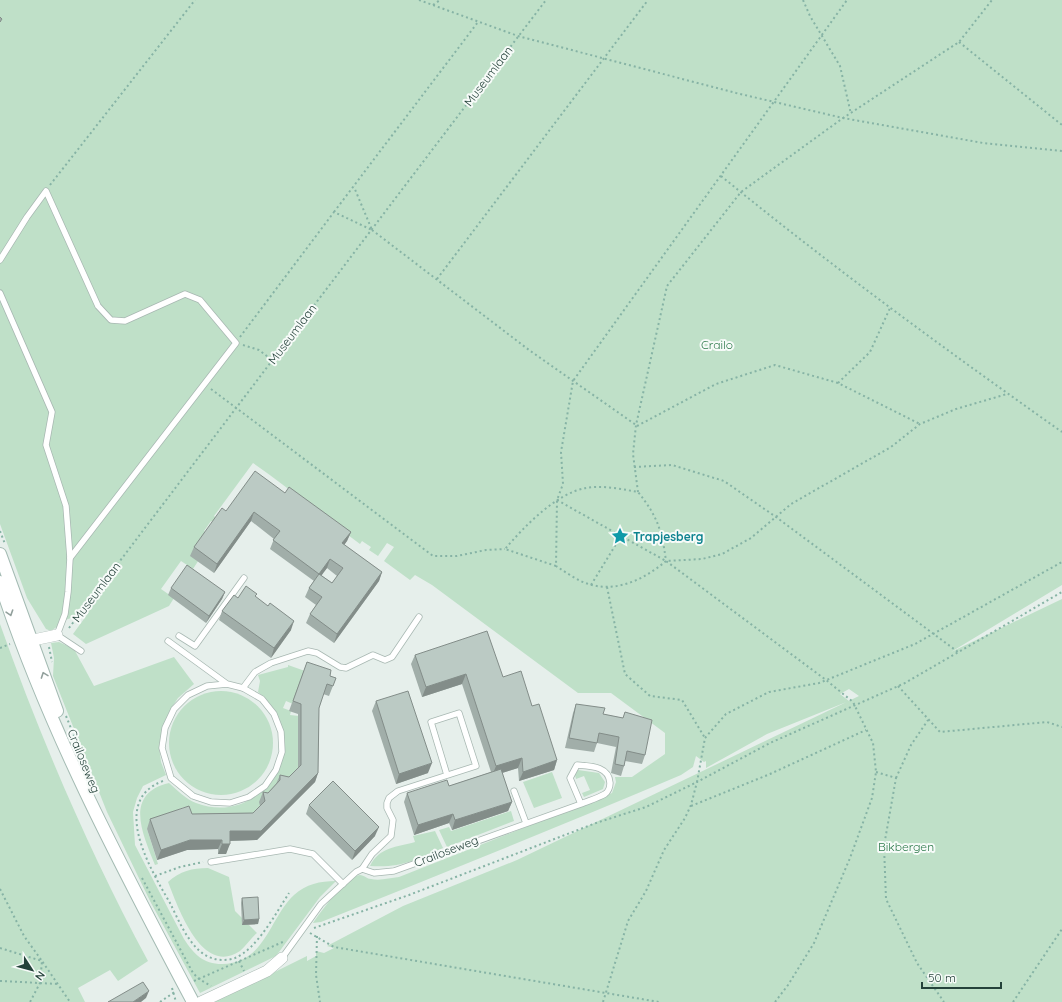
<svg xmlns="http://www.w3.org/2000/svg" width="1062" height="1002" font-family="Quicksand,sans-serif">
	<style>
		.green { fill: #bfe0c8 }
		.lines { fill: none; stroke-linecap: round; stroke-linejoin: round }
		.lane-casing { stroke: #a8b8b2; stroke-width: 7 }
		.street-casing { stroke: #a8b8b2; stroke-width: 12 }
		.secondary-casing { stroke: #a4bbb3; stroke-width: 14 }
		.path { stroke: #86b3a5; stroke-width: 2; stroke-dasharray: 2 3; stroke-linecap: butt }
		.lane { stroke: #fff; stroke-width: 5.5 }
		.street { stroke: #fff; stroke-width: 11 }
		.secondary { stroke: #fff; stroke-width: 12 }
		.wall { fill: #a1aea9; fill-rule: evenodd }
		.shaded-wall { fill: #838d89 }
		.building { fill: #bbcac4; stroke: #838d89; fill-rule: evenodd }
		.oneway { stroke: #92a09c }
		.labels { text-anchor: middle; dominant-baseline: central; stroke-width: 4; stroke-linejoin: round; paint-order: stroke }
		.street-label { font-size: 12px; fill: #24423a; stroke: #f7fbf9 }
		.park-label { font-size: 12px; fill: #2d7a4b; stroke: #f7fbf9 }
		.culture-label { font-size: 12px; font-weight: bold; fill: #0d838f; stroke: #f7fbf9; text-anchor: start }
	</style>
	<rect width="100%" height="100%" fill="#e6efeb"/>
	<!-- green -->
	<g class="green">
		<path d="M0 0H1062V585L951 652 1062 599V1002H214L307 956V961L316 956V951L324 953 334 948 327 946 403 906 517 860 859 696 849 689 840 694 849 701 767 734 706 768V761L704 762 696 756 693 767 681 775C561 826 441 874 321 922L313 923C320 913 347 875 360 875 364 875 367 879 371 879 380 881 390 878 399 877L612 793 616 782 615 777H632L665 754V733L611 693H578L432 585 415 575 410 580 384 561 394 547 387 543 378 556 369 550 371 547 362 541 360 544C323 517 289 488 253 463L214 516 216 518 214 522 211 521 204 531 213 538 193 569 181 561 161 589 174 598 169 606 86 644 73 634 89 612 59 622 58 626 51 631 46 629 27 598 0 524Z"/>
		<path d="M0 624C41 740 90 853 148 961L118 981 110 970 78 988 85 1002H0Z"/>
		<path d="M59 642 74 649 94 686 174 657 194 684 178 698 172 707 159 746 161 762 166 775 143 786 137 798 133 812 135 845 184 939C194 954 203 964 222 964 266 963 269 918 294 895 306 884 320 881 336 881L320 897 276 956 200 993 150 901 107 812 53 676 54 658 51 643Z"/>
		<path d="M288 665 305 671 293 704 286 701 283 708 291 711 290 715 299 716 298 774 260 804V807L250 822 187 814 184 807 177 810 179 816 147 829 158 864 155 865C143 835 123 794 169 783 176 789 187 800 196 803 264 829 316 738 258 692L260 681 258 675 288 667Z"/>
		<circle cx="221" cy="743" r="52"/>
		<path d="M578 770 599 773 605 782 603 789 584 797 582 793 590 790 584 776 576 779 575 775Z"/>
		<path d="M552 772 562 798 534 808 523 782Z"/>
		<path d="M511 811 514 821 447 847 439 830 449 827 451 831Z"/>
		<path d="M435 831 443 848C415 860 402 868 370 866 379 847 397 847 415 842L413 836Z"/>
		<path d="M208 868 229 877 235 911 257 933C251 938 246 946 240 951 202 977 178 907 168 882 180 871 192 868 208 868Z"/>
	</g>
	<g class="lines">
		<!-- lane casing -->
		<g class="lane-casing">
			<g id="lane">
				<path d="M0 260 27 217 46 191 98 306 111 320 125 321 185 294 200 300 236 343 70 558"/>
				<path d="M0 293 52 412 46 445 66 506 70 558 68 592 65 614 57 635 81 651"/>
				<path d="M179 636 195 646 244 578"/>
				<path d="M168 641 227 684 243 688 262 699 274 714 281 732 282 752 276 770 265 786 249 797 230 803 211 802 193 796 171 778 162 748 165 728 174 709 188 695 207 686 227 684"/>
				<path d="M243 688 255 672 271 663 308 651 317 653 340 667 346 668 373 655 385 660 392 657 419 617"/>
				<path d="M514 791 526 823"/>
				<path d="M211 862 290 849 313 854 343 884"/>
				<path d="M362 869 372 854 391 836 393 820 387 808V803L389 798 398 791 476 766 459 713 431 722 447 775"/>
				<path d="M282 958 321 904 356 872 362 869 374 873 394 871 581 804C588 801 598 798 605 794 608 792 610 787 610 783 609 766 590 766 577 765L570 778 581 804"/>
			</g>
		</g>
		<!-- street casing -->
		<g class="street-casing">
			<g id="street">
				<path d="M24 642 57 635"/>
				<path d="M201 1002 267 971 282 958"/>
			</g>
		</g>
		<!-- secondary casing -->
		<g class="secondary-casing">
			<g id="secondary">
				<path d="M0 554 57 711"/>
				<path d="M0 582C48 729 121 866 193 1002"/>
			</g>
		</g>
		<!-- path -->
		<g class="path">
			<path d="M419 0 518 36 736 93 843 118 983 143 1062 151"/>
			<path d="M803 0 810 16 840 66 851 114"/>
			<path d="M433 5 440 0"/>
			<path d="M959 42 1062 125"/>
			<path d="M721 176C831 266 946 350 1062 432"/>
			<path d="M50 185 195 0"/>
			<path d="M334 212 478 22"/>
			<path d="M372 230 529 350 636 425"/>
			<path d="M437 279 648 0"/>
			<path d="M240 337 334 212 372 230 354 187"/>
			<path d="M243 345 259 350 272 360"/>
			<path d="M838 383 870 352 890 308"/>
			<path d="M211 389 433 556H457L486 550 505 549"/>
			<path d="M637 426 716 384 775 365 838 383 920 424"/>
			<path d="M634 467 672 465 724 481 776 517 958 652"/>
			<path d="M638 492 633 454 636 425 667 286 741 192 843 118 959 42 992 0"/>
			<path d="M557 500 621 536"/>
			<path d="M0 531 5 544"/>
			<path d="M666 561C646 578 619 592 592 585 579 582 567 573 556 566L557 500 563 484 561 452 573 381 847 0"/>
			<path d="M556 566 505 549C524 527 556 493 586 488 603 485 621 489 638 492 658 517 662 531 666 561"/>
			<path d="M591 585 621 536 666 561"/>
			<path d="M607 587 625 674 650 696 682 700 705 738"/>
			<path d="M69 628 546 0"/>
			<path d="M49 647 52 662"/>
			<path d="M0 648 10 644"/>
			<path d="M898 686 940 732 1047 722 1062 727"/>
			<path d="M66 716 77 743"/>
			<path d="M876 772 896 778 884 846 886 899 917 963 944 1002"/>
			<path d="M896 778 911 745 928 720"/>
			<path d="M163 781C109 801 151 870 170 903 178 919 187 941 201 952 210 960 224 962 235 958 257 949 276 913 289 893"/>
			<path d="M691 806 770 774 866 730"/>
			<path d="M155 876 180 867 203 862"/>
			<path d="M142 878 193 973 199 979 211 986"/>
			<path d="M0 889 24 936 42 961 40 983 30 1002"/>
			<path d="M314 928 409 895 596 823 646 807 697 782 705 738 726 714 769 692 819 683 915 644 1062 562"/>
			<path d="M310 933 334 947 659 1002"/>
			<path d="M317 936 316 975 320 1002"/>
			<path d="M0 948 42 961 70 1002"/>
			<path d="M239 961 244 971"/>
			<path d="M0 981 59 984"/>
			<path d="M194 981 285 941"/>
			<path d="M172 988 176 1002"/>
			<path d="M160 1002 176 991"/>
			<path d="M603 1002 628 921 646 891 664 850 685 818 691 805 697 782 770 743 905 683 1062 592"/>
			<path d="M775 1002 788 985 814 943 850 858 872 798 876 772 873 743 853 702 826 680 666 561 702 559 722 554 751 538 791 504 891 447 920 424 956 409 1007 394"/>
			<path d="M1013 1002 1062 929"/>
		</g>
		<!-- lane -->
		<use href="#lane" class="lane"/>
		<!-- street -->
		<use href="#street" class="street"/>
		<!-- secondary -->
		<use href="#secondary" class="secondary"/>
	</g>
	<!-- wall -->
	<g class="wall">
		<path d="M285 493 351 532 347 541 344 545 382 572 379 581 334 643 306 623 310 614 316 605 305 597 309 588 314 581 270 549 274 539 251 521 214 573 190 556 194 547 226 511ZM327 568 337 576 332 583 321 575Z"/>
		<path d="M171 588 225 592 222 599 206 623 168 595Z"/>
		<path d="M256 597 291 630 271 658 219 620 222 611 238 598Z"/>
		<path d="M415 655 503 677 532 706 557 760 554 770 519 781 518 768 502 773 512 802 508 811 452 830 449 823 414 835 404 802 407 793 449 786 491 772 462 684 422 697 411 664Z"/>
		<path d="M307 662 330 676 336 678 329 696 323 694 319 708 318 773 315 782 257 840 230 841 226 854H218V849L187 850 157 860 147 829 150 819 192 814 253 813 260 806 259 802 263 792 268 793 276 784 280 775 289 777 298 768V714L289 711Z"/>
		<path d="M376 701 428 773 396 784 372 711Z"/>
		<path d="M576 704 603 714 623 718 625 712 645 755 642 764 625 761 624 766 621 776 611 773 616 747 597 743 594 752 565 748 573 713Z"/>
		<path d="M309 805 375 836 352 860 306 814Z"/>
		<path d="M242 898 259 919 258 924 242 925 241 903Z"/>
	</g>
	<!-- shaded-wall -->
	<g class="shaded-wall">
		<path d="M254 512 251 521 214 573 217 564Z"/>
		<path d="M351 532 347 541 339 552 342 543Z"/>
		<path d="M330 559 327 568 316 583 319 574Z"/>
		<path d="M382 572 379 581 334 643 337 634Z"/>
		<path d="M225 592 222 599 206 623 209 616Z"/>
		<path d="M294 621 291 630 271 658 274 648Z"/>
		<path d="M466 674 462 684 422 697 426 687Z"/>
		<path d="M522 758 518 768 492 776 496 766Z"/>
		<path d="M557 760 554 770 519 781 523 772Z"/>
		<path d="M432 763 428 773 396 784 399 774Z"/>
		<path d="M318 773 315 782 257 840 226 841 230 831Z"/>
		<path d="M512 802 508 811 452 830 455 820Z"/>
		<path d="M453 814 449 823 414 835 418 825Z"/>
		<path d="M379 827 375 836 352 860 355 851Z"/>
		<path d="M190 840H222L218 849 187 850 157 860 161 850Z"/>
		<path d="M222 844H230L226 854H218Z"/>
		<path d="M259 919 258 924 242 925 244 920Z"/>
		<path d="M149 991 146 998 141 1002H133Z"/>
	</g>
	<!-- building -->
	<g class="building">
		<path d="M0 17 2 19 0 22Z"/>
		<path d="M255 471 285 493 289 487 351 532 342 543 382 572 337 634 310 614 322 597 309 588 319 574 273 540 280 531 254 512 217 564 194 547 222 508 226 511ZM330 559 343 568 332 583 319 574Z"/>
		<path d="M187 565 225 592 209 616 171 588Z"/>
		<path d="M246 586 257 594 255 596 268 606 270 603 294 621 274 648 222 611 234 595 238 598Z"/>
		<path d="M487 631 503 677 521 671 532 706 539 704 557 760 523 772 522 758 496 766 466 674 426 687 415 655Z"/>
		<path d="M307 662 331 670 330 676 336 678 333 686 327 684 319 708 318 773 261 831H230V844H222V840H190L161 850 150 819 189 806 192 814 253 813 265 801 263 792 268 793 280 780V775L289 777 301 765V704L293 701Z"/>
		<path d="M408 691 432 763 399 774 376 701Z"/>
		<path d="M576 704 605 708 603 714 623 718 625 712 652 720 645 755 627 751 624 766 615 764 619 737 599 733 597 743 569 738Z"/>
		<path d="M501 769 512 802 455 820 453 814 418 825 407 793 447 780 449 786Z"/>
		<path d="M333 781 379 827 355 851 309 805Z"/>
		<path d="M258 897 259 919 244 920 242 898Z"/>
		<path d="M143 982 149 991 133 1002H108Z"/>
	</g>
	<!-- one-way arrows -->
	<defs><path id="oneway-chevron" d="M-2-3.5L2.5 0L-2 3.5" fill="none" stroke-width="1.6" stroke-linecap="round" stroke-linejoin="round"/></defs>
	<g class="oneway">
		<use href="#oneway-chevron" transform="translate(10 613) rotate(72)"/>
		<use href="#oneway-chevron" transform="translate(44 675) rotate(-110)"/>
	</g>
	<!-- icons -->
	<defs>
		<g id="sight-bare" transform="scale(1.38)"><path d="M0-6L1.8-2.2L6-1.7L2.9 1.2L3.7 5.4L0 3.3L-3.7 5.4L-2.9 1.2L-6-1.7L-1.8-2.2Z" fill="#0f9aa8" stroke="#f7fbf9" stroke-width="2.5" paint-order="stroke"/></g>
	</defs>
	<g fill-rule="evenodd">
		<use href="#sight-bare" x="620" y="536"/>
	</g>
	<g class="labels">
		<!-- street labels -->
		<g class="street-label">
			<text transform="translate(488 76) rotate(-53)">Museumlaan</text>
			<text transform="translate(292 334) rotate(-53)">Museumlaan</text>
			<text transform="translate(96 592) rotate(-53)">Museumlaan</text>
			<text transform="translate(84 761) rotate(68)">Crailoseweg</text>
			<text transform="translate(446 851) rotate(-21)">Crailoseweg</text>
		</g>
		<!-- park labels -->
		<g class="park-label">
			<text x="717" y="344">Crailo</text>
			<text x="906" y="846">Bikbergen</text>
		</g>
		<!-- culture labels -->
		<g class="culture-label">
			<text x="633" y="536">Trapjesberg</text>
		</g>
	</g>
	<!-- north arrow -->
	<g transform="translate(32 970) rotate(126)" stroke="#f7fbf9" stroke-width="3" paint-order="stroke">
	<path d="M0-3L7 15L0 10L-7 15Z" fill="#24423a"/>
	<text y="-6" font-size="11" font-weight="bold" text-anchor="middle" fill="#24423a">N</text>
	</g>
	<!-- scale -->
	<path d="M922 982v6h79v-6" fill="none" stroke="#24423a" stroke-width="2"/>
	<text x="928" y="982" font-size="12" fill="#24423a" stroke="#f7fbf9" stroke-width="3" paint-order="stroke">50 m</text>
</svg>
